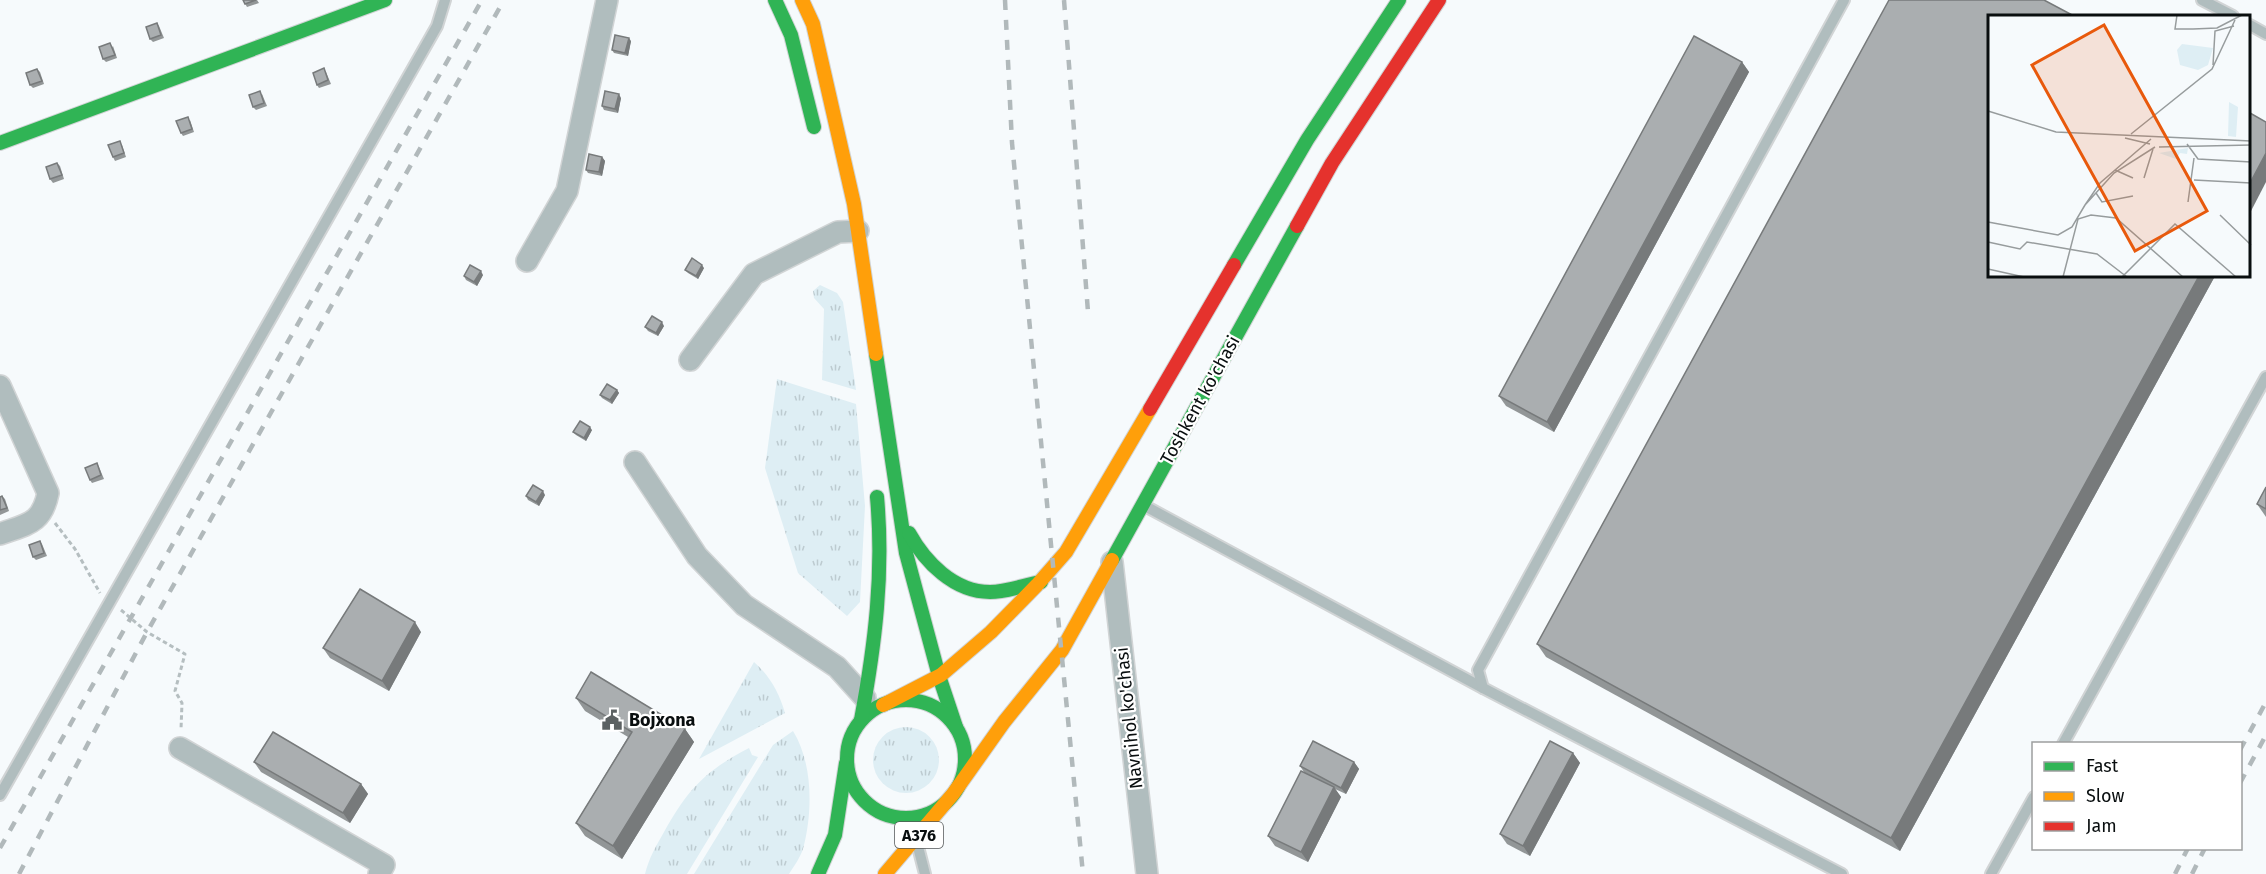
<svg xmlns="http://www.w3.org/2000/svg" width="2266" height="874" font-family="'Fira Sans',sans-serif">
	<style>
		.grass { fill: url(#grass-tufts) }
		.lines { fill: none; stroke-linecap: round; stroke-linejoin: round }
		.lane-casing { stroke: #d1d4d5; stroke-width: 14 }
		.street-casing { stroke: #d1d4d5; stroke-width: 24 }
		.fast-casing { stroke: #d1d4d5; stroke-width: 16 }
		.slow-casing { stroke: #d1d4d5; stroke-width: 16 }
		.jam-casing { stroke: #d1d4d5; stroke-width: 16 }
		.path { stroke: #b5bec0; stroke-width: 3; stroke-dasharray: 4.5 3; stroke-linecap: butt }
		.lane { stroke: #b0bdbe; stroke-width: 10 }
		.street { stroke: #b0bdbe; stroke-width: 21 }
		.fast { stroke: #30b455; stroke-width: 14 }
		.slow { stroke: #ff9f0a; stroke-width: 14 }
		.jam { stroke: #e5322d; stroke-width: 14 }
		.rail { stroke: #b1b9bb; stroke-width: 4.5; stroke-dasharray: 10 10; stroke-linecap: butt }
		.wall { fill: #929697 }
		.shaded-wall { fill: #777a7b }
		.building { fill: #aaaeb0; stroke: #777a7b; stroke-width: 1.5 }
		.labels { text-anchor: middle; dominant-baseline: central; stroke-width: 4.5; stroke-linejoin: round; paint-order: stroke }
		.shield { fill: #fff; stroke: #535657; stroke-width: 1.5 }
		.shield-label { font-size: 16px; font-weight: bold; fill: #090e0f }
		.street-label { font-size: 18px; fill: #090e0f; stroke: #fff }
		.poi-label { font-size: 18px; font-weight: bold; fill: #090e0f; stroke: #fff; text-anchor: start }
		.inset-road { fill: none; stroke: #979c9d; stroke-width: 1.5 }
		.view { fill: #e8590c; fill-opacity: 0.15; stroke: #e8590c; stroke-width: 3 }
		.inset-edge { fill: none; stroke: #090e0f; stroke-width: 3 }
	</style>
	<defs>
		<pattern id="grass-tufts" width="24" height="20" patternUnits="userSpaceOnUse" patternTransform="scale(1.5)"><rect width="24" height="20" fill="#deeef4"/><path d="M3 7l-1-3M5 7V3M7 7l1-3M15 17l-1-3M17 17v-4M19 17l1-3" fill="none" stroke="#bdcbd0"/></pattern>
	</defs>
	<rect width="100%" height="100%" fill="#f6fafc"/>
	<!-- grass -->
	<g class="grass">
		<path d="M820 285 837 293 843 302 856 390 822 380 824 309 814 298 813 291Z"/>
		<path d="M777 379 856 404 865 506 860 602 847 616 798 573 765 468Z"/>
		<path d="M754 662C770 676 779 693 785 713L699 759Z"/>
		<circle cx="906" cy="760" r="33"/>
		<path d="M793 731C813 763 813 812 803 849 800 858 794 866 789 874H694L773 745Z"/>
		<path d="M749 748 752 755 758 757 687 874H645C649 858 656 846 664 832 688 789 705 771 749 748Z"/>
	</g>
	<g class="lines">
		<!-- lane casing -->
		<g class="lane-casing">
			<g id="lane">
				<path d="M2202 0 2233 16"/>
				<path d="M2250 25 2266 34"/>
				<path d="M1145 506 1483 688"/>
				<path d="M2063 744 2266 377"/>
				<path d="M0 795 437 26 445 0"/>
				<path d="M907 818 916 839 925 874"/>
				<path d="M1842 874 1483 688 1478 670 1844 0"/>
				<path d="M1991 874 2034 797"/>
			</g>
		</g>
		<!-- street casing -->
		<g class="street-casing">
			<g id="street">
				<path d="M527 261 567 191 607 0"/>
				<path d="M690 360 754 274 838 232 858 231"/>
				<path d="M0 386 48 493C42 524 27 524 0 534"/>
				<path d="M635 462 697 556 744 605 837 667 865 698"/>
				<path d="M1112 562 1147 874"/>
				<path d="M180 748 384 865 379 874"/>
			</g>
		</g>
		<!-- fast casing -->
		<g class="fast-casing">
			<g id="fast">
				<path d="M775 0 791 35 814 127"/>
				<path d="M0 143 385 0"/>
				<path d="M1234 265 1307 140 1399 0"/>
				<path d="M876 354 906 553 939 676 956 727"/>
				<path d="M909 533C925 562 954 592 990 592 1007 592 1024 585 1041 582"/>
				<path d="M1112 560 1297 226"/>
				<circle cx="906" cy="759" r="59"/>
				<path d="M861 720C875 645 884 573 877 497"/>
				<path d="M818 874 835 835 846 763"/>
			</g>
		</g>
		<!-- slow casing -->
		<g class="slow-casing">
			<g id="slow">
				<path d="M802 0 813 24 854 204 876 354"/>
				<path d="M883 705 941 675 991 632 1037 585 1066 552 1150 409"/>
				<path d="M885 874 953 794 1004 722 1062 650 1112 560"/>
			</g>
		</g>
		<!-- jam casing -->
		<g class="jam-casing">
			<g id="jam">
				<path d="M1297 226 1332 163 1439 0"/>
				<path d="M1150 409 1234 265"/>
			</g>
		</g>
		<!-- path -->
		<g class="path">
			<path d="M55 523 75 549 100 593"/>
			<path d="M121 610 147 632 185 654 175 691 182 703 181 729"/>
		</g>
		<!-- lane -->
		<use href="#lane" class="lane"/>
		<!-- street -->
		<use href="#street" class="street"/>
		<!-- fast -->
		<use href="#fast" class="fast"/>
		<!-- slow -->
		<use href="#slow" class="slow"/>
		<!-- jam -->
		<use href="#jam" class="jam"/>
		<!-- rail -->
		<g class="rail">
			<path d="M1005 0 1012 143 1083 874"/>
			<path d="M1064 0 1088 312"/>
			<path d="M2240 750 2266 702"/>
			<path d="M2240 783 2266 735"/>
			<path d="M0 848 482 0"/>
			<path d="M19 874 147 632 504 0"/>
			<path d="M2175 874 2188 848"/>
			<path d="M2192 874 2205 848"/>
		</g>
	</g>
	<!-- wall -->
	<g class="wall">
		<path d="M243 0H257L259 3 247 7Z"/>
		<path d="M157 23 159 26 164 38 153 42 150 39Z"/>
		<path d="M631 41 628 56 614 53 612 50Z"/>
		<path d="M113 46 117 58 106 62 103 59Z"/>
		<path d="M1742 62 1749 72 1554 432 1506 406 1499 396Z"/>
		<path d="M37 69 40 72 44 84 33 88 30 85Z"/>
		<path d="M326 72 331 84 319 88 317 85Z"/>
		<path d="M262 94 267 106 256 110 253 107Z"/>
		<path d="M621 98 618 113 604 110 602 106Z"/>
		<path d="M190 120 194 132 183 136 181 133Z"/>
		<path d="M122 145 126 157 115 161 113 157Z"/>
		<path d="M602 157 605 161 602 176 588 173 586 170Z"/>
		<path d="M57 163 60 166 64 179 53 183 50 179Z"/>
		<path d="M704 268 698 279 688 273 685 270Z"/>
		<path d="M483 275 477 286 466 280 464 276Z"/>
		<path d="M1990 276H2215L1900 851 1546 657 1537 644Z"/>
		<path d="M664 326 658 336 648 331 645 327Z"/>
		<path d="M617 390 619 393 612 404 602 398 600 395Z"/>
		<path d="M592 430 586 441 576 435 573 432Z"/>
		<path d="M97 463 99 467 104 479 92 483 90 480Z"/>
		<path d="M2266 487V517L2257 504Z"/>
		<path d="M545 495 539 506 528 500 526 496Z"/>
		<path d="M2 496 5 499 9 511 0 515V497Z"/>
		<path d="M40 541 42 544 47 556 36 560 33 557Z"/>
		<path d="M421 632 389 691 330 658 323 648Z"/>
		<path d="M576 698 685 729 694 742 622 859 585 836 576 823 628 737 585 711Z"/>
		<path d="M1573 753 1580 763 1530 856 1507 844 1500 834Z"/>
		<path d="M254 762 361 784 368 794 350 823 261 772Z"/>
		<path d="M1354 762 1359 769 1346 794 1335 789 1341 797 1308 862 1275 846 1268 836 1304 772 1300 766Z"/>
	</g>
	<!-- shaded-wall -->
	<g class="shaded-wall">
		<path d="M629 38 631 41 628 56 625 53Z"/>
		<path d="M1742 62 1749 72 1554 432 1547 422Z"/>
		<path d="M619 94 621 98 618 113 615 109Z"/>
		<path d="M2266 153V182L2250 213V183Z"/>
		<path d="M602 157 605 161 602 176 599 172Z"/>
		<path d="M702 265 704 268 698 279 696 276Z"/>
		<path d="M481 271 483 275 477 286 474 282Z"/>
		<path d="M2199 276H2215L1900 851 1891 838Z"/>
		<path d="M662 322 664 326 658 336 656 333Z"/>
		<path d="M617 390 619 393 612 404 610 400Z"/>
		<path d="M590 427 592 430 586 441 584 438Z"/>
		<path d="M543 491 545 495 539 506 536 502Z"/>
		<path d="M415 622 421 632 389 691 382 681Z"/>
		<path d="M685 729 694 742 622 859 613 846Z"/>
		<path d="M1573 753 1580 763 1530 856 1523 846Z"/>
		<path d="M1354 762 1359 769 1346 794 1341 788Z"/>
		<path d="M361 784 368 794 350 823 343 813Z"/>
		<path d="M1334 787 1341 797 1308 862 1301 852Z"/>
	</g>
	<!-- building -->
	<g class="building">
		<path d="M243 0H256L245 4Z"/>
		<path d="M1889 0H2044L2074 16H1990V276H2199L1891 838 1537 644Z"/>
		<path d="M157 23 161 35 150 39 146 27Z"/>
		<path d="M615 35 629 38 625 53 612 50Z"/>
		<path d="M1694 36 1742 62 1547 422 1499 396Z"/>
		<path d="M110 43 115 55 103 59 99 47Z"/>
		<path d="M324 68 328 80 317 85 313 73Z"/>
		<path d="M37 69 42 81 30 85 26 73Z"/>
		<path d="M260 91 264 103 253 107 249 95Z"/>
		<path d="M605 91 619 94 615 109 602 106Z"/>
		<path d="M2250 113 2266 122V153L2250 183Z"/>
		<path d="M188 117 192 129 181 133 176 121Z"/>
		<path d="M120 141 124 153 113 157 108 145Z"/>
		<path d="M589 154 602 157 599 172 586 170Z"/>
		<path d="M57 163 62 175 50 179 46 167Z"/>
		<path d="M692 258 702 265 696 276 685 270Z"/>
		<path d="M470 265 481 271 474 282 464 276Z"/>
		<path d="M652 316 662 322 656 333 645 327Z"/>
		<path d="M607 384 617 390 610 400 600 395Z"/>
		<path d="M580 421 590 427 584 438 573 432Z"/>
		<path d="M97 463 101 475 90 480 85 468Z"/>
		<path d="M533 485 543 491 536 502 526 496Z"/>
		<path d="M2266 487V509L2257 504Z"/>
		<path d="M2 496 7 508 0 510V497Z"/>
		<path d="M40 541 44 553 33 557 29 545Z"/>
		<path d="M360 589 415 622 382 681 323 648Z"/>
		<path d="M591 672 685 729 613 846 576 823 632 732 576 698Z"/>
		<path d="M273 732 361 784 343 813 254 762Z"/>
		<path d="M1313 741 1354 762 1341 788 1300 766Z"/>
		<path d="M1550 741 1573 753 1523 846 1500 834Z"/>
		<path d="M1301 771 1334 787 1301 852 1268 836Z"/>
	</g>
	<!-- icons -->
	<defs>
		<g id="civic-bare" transform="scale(1.62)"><path d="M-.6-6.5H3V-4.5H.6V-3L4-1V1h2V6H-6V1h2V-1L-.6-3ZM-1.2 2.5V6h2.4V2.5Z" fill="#5c6162" stroke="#fff" stroke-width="2.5" paint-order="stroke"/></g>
	</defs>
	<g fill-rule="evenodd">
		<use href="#civic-bare" x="612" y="720"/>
	</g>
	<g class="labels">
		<!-- shield labels -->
		<rect class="shield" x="895" y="822" width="48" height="26" rx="4.5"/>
		<g class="shield-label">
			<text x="919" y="835">A376</text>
		</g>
		<!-- street labels -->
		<g class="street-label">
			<text transform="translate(1200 400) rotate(-61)">Toshkent ko'chasi</text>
			<text transform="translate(1129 718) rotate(-96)">Navnihol ko'chasi</text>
		</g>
		<!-- poi labels -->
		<g class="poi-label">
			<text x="629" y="720">Bojxona</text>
		</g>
	</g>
	<!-- overview -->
	<g transform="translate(1988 15)">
		<rect width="262" height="262" fill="#f6fafc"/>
		<path d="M194 29 225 33 220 50 210 55 192 50 189 35ZM241 87 250 92 248 122 240 121ZM200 133 199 139 192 138 188 144 171 138Z" fill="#deeef4"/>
		<path class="inset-road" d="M189 0 187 14H205L229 13 254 0M225 50 227 16 246 11M0 96 68 117 263 126M143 119 224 54 247 5M137 123 162 129M163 124 112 168 97 190 126 158 167 132M199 129 210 144 263 147M171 132 263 130M127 155 145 163M156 163 165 134M206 165 263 168M108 178 114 187 145 181M200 187 206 143M232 200 263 230M0 207 70 220 84 212 97 190M0 227 32 234 39 227 109 239 139 262M0 254 36 262M75 262 90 204 103 200 128 203 195 262M134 262 187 209 248 262"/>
		<path class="view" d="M116 10 219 196 147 236 44 50Z"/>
		<rect width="262" height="262" class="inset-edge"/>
	</g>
	<!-- legend -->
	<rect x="2032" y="742" width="210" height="108" fill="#ffffff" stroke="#9d9f9f" stroke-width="1.5"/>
	<rect x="2044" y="762" width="30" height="9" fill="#30b455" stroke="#9d9f9f" stroke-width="1.5"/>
	<text x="2086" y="772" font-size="18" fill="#090e0f">Fast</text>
	<rect x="2044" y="792" width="30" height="9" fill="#ff9f0a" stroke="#9d9f9f" stroke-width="1.5"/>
	<text x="2086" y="802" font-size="18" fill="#090e0f">Slow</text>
	<rect x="2044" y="822" width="30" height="9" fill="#e5322d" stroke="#9d9f9f" stroke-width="1.5"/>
	<text x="2086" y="832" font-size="18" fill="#090e0f">Jam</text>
</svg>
